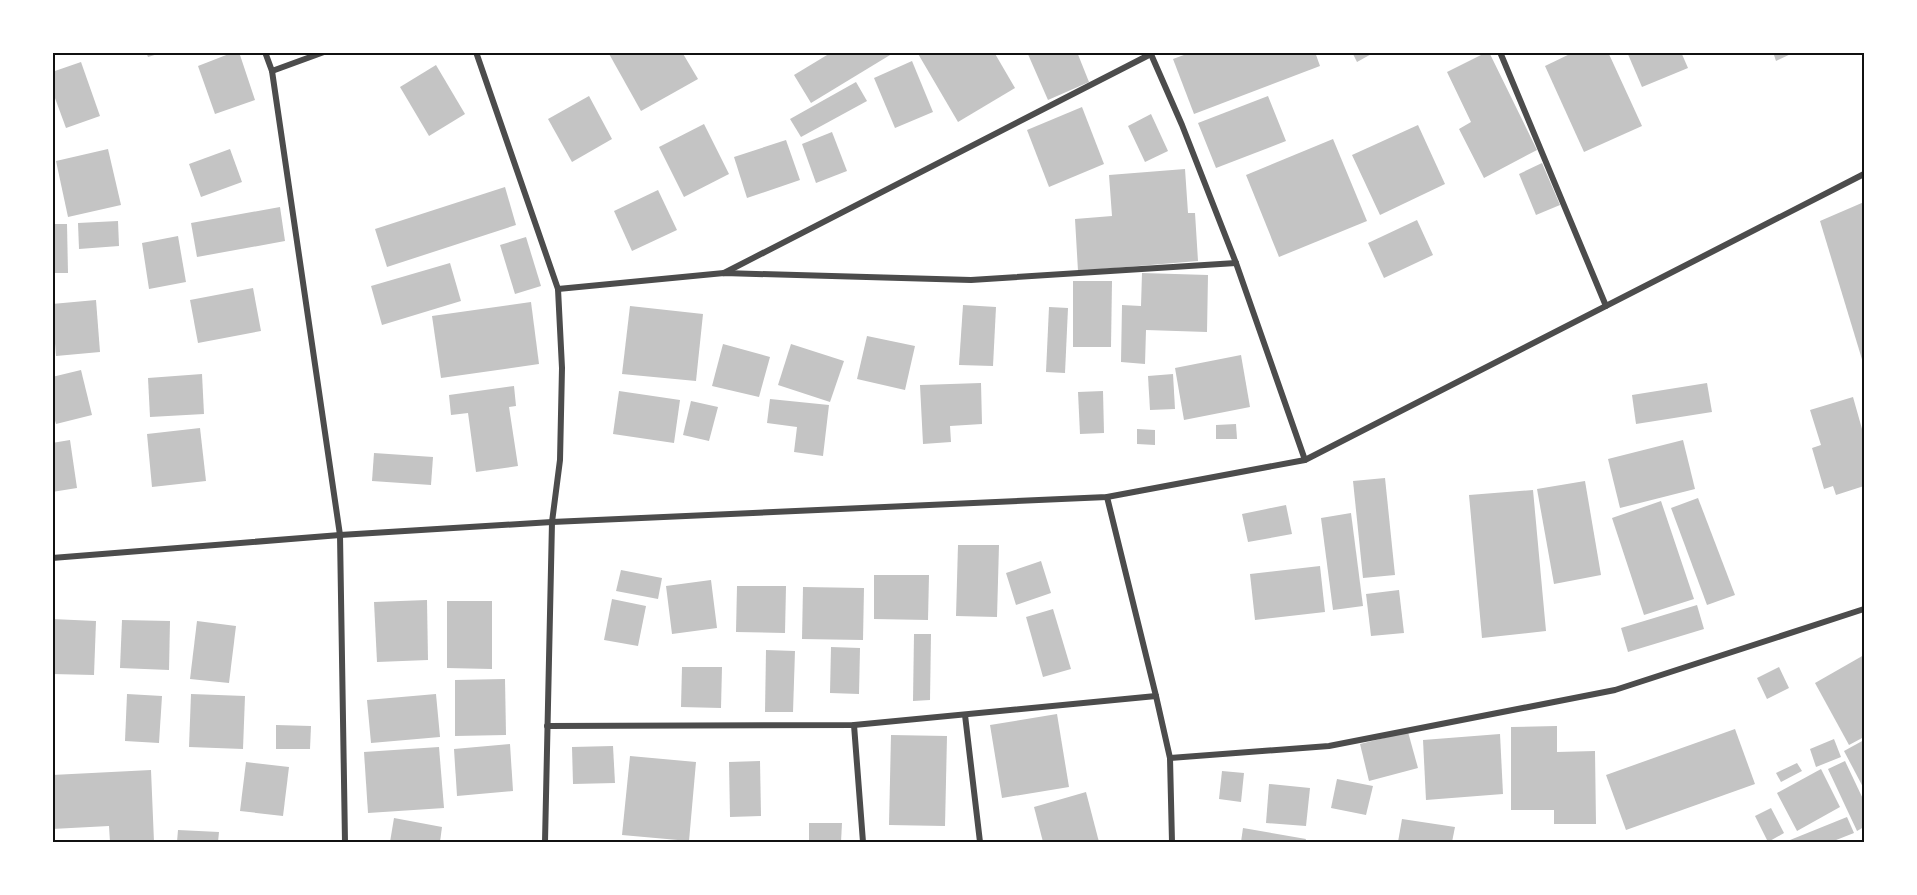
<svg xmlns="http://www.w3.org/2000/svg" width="1917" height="895" font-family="'Source Sans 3',sans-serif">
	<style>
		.building { fill: #c4c4c4 }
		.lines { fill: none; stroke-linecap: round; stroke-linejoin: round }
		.minor { stroke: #4c4c4c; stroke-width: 6 }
		.neatline { fill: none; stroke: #111; stroke-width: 2 }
	</style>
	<rect width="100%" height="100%" fill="#fff"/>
	<!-- building -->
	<g class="building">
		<path d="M146 52H161V53L148 57Z"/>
		<path d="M234 52H239L255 100 215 114 198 66Z"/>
		<path d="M608 52H682L698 79 641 111Z"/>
		<path d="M832 52H895L811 103 794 75Z"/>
		<path d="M917 52H994L1015 88 958 122Z"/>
		<path d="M1027 52H1077L1089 82 1048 100Z"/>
		<path d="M1192 52H1315L1320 66 1194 114 1173 59Z"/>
		<path d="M1352 52H1375L1357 62Z"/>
		<path d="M1487 52H1489L1537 150 1484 178 1459 129 1471 122 1447 72Z"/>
		<path d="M1574 52H1608L1642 126 1584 152 1545 66Z"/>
		<path d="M1627 52H1681L1688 68 1642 87Z"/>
		<path d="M1773 52H1795L1776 61Z"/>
		<path d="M912 61 933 112 895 128 874 78Z"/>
		<path d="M81 62 100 116 66 128 52 90V72Z"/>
		<path d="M436 65 465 114 429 136 400 87Z"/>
		<path d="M856 82 867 101 801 137 790 119Z"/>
		<path d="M589 96 612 139 572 162 548 119Z"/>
		<path d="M1268 96 1286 141 1216 168 1198 123Z"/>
		<path d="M1082 107 1104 164 1049 187 1027 130Z"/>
		<path d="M1151 114 1168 151 1145 162 1128 126Z"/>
		<path d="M704 124 729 174 684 197 659 147Z"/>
		<path d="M1418 125 1445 184 1380 215 1352 155Z"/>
		<path d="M832 132 847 171 816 183 802 144Z"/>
		<path d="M1333 139 1367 221 1279 257 1246 175Z"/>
		<path d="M786 140 800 180 747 198 734 157Z"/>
		<path d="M108 149 121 205 68 217 56 161Z"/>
		<path d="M230 149 242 182 201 197 189 164Z"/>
		<path d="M1542 163 1560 205 1536 215 1519 174Z"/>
		<path d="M1185 169 1188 213H1195L1198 261 1078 271 1075 219 1112 216 1109 175Z"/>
		<path d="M505 187 516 225 387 267 375 229Z"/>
		<path d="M658 190 677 230 632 251 614 211Z"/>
		<path d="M1864 202V366L1820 221Z"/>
		<path d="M280 207 285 241 197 257 191 223Z"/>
		<path d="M1417 220 1433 255 1384 278 1368 243Z"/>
		<path d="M118 221 119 246 79 249 78 223Z"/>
		<path d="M52 224H67L68 273H52Z"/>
		<path d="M178 236 186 282 149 289 142 243Z"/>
		<path d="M526 237 541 286 515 294 500 245Z"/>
		<path d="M450 263 461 301 382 325 371 286Z"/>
		<path d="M1142 273 1208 275 1207 332 1146 330 1145 364 1121 362 1122 305 1141 306Z"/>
		<path d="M1073 281H1112L1111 347H1073Z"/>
		<path d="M253 288 261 331 198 343 190 300Z"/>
		<path d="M96 300 100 352 56 356 52 304Z"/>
		<path d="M531 302 539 364 441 378 432 316Z"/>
		<path d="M963 305 996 307 993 366 959 365Z"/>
		<path d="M630 306 703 314 696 381 622 374Z"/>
		<path d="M1049 307 1068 308 1065 373 1046 372Z"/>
		<path d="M867 336 915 346 905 390 857 379Z"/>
		<path d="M723 344 770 357 759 397 712 386Z"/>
		<path d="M791 344 844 361 830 402 778 385Z"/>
		<path d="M1241 355 1250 407 1184 420 1175 368Z"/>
		<path d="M81 370 92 415 56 424 52 410V377Z"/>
		<path d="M202 374 204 414 150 417 148 378Z"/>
		<path d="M1173 374 1175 409 1150 410 1148 376Z"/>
		<path d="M981 383 982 424 950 426 951 442 923 444 920 385Z"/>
		<path d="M1707 383 1712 412 1636 424 1632 395Z"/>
		<path d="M514 386 516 406 509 407 518 466 476 472 468 413 451 415 449 395Z"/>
		<path d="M619 391 680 400 674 443 613 434Z"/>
		<path d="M1103 391 1104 433 1080 434 1078 392Z"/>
		<path d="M1853 397 1864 436V486L1836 495 1833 486 1824 489 1812 448 1821 445 1810 410Z"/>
		<path d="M770 399 829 405 823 456 794 452 797 427 767 423Z"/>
		<path d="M691 401 718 407 709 441 683 435Z"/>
		<path d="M1236 424 1237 439H1216V425Z"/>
		<path d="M200 428 206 481 152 487 147 434Z"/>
		<path d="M1137 429 1155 430V445L1137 444Z"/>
		<path d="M70 440 77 488 52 492V443Z"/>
		<path d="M1683 440 1695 489 1620 508 1608 459Z"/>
		<path d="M374 453 433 457 431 485 372 481Z"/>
		<path d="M1385 478 1395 575 1363 578 1353 481Z"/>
		<path d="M1585 481 1601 575 1554 584 1537 489Z"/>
		<path d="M1533 490 1546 631 1482 638 1469 495Z"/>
		<path d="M1698 498 1735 595 1707 605 1671 508Z"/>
		<path d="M1661 501 1694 599 1644 615 1612 518Z"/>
		<path d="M1286 505 1292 534 1248 542 1242 514Z"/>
		<path d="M1351 513 1363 606 1333 610 1321 518Z"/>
		<path d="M958 545H999L997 617 956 616Z"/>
		<path d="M1041 561 1051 593 1016 605 1006 573Z"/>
		<path d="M1320 566 1325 612 1255 620 1250 574Z"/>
		<path d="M621 570 662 578 658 599 616 591Z"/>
		<path d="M874 575H929L928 620 874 619Z"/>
		<path d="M711 580 717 628 672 634 666 586Z"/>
		<path d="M737 586H786L785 633 736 632Z"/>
		<path d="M803 587 864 588 863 640 802 639Z"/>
		<path d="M1399 590 1404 633 1371 636 1366 594Z"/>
		<path d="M612 599 646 606 638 646 604 640Z"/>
		<path d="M427 600 428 660 377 662 374 602Z"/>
		<path d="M447 601H492V669L447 668Z"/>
		<path d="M1697 605 1704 629 1628 652 1621 628Z"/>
		<path d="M1053 609 1071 669 1043 677 1026 617Z"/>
		<path d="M52 619 96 621 94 675 52 674Z"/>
		<path d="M122 620 170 621 169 670 120 668Z"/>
		<path d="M197 621 236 626 229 683 190 679Z"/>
		<path d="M914 634H931L930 700 913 701Z"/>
		<path d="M831 647 860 648 859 694 830 693Z"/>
		<path d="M766 650 795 651 793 712H765Z"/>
		<path d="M1864 655V737L1849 745 1815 683Z"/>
		<path d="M682 667H722L721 708 681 707Z"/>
		<path d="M1779 667 1789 688 1767 699 1757 678Z"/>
		<path d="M505 679 506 735 455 736V680Z"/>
		<path d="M127 694 162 696 159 743 125 741Z"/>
		<path d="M191 694 245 696 243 749 189 747Z"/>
		<path d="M436 694 440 737 371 743 367 700Z"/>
		<path d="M1057 714 1069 787 1002 798 990 725Z"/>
		<path d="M276 725 311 726 310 749H276Z"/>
		<path d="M1557 726V752L1595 751 1596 824H1554V810H1511V727Z"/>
		<path d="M1735 729 1755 784 1626 830 1606 775Z"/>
		<path d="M1408 732 1418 768 1369 781 1360 744Z"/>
		<path d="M1500 734 1503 794 1426 800 1423 740Z"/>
		<path d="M891 735 947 736 945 826 889 825Z"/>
		<path d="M1834 739 1841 757 1816 767 1810 749Z"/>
		<path d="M1864 740V789L1844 751Z"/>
		<path d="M510 744 513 791 457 796 454 749Z"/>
		<path d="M613 746 615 783 573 784 572 747Z"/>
		<path d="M439 747 444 808 368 813 364 752Z"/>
		<path d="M630 756 696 762 689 841 622 835Z"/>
		<path d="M760 761 761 816 730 817 729 762Z"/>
		<path d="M1845 761 1864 801V827L1857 831 1828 769Z"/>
		<path d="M246 762 289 767 283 816 240 811Z"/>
		<path d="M1797 763 1802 771 1781 782 1776 773Z"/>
		<path d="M1821 769 1840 807 1797 831 1777 793Z"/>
		<path d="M151 770 154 842H110L109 826 52 829V775Z"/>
		<path d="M1222 771 1244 773 1241 802 1219 799Z"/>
		<path d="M1337 779 1373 786 1366 815 1331 808Z"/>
		<path d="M1269 784 1310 788 1306 826 1266 823Z"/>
		<path d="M1086 792 1099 842H1043L1034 807Z"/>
		<path d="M1771 808 1784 833 1768 842 1755 816Z"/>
		<path d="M1847 817 1854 833 1831 842H1791L1790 840Z"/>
		<path d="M394 818 442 827 440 842H390Z"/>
		<path d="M1402 819 1455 827 1452 842H1398Z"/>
		<path d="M809 823H842L841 842H809Z"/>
		<path d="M1243 828 1306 839 1305 842H1241Z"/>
		<path d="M178 830 219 832 218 842H177Z"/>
	</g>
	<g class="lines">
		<!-- minor -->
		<g class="minor">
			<path d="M265 52 272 71 340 535 345 842"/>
			<path d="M476 52 558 289 562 368 560 460 552 522 545 842"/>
			<path d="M1150 52 1182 125 1236 263 1305 460"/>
			<path d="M1500 52 1606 306"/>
			<path d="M272 71 324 52"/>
			<path d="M724 273 1151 54"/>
			<path d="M558 289 724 273 971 280 1236 263"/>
			<path d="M1107 497 1156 696 1170 758 1172 842"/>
			<path d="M52 558 340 535 552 522 1107 497 1305 460 1864 174"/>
			<path d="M965 715 980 842"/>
			<path d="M854 725 863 842"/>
			<path d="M547 726 854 725 1156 696"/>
			<path d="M1170 758 1329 746 1615 690 1864 609"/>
		</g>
	</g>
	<!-- border -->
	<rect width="1917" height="895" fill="none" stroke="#ffffff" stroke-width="108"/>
	<rect x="54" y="54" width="1809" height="787" class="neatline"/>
</svg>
